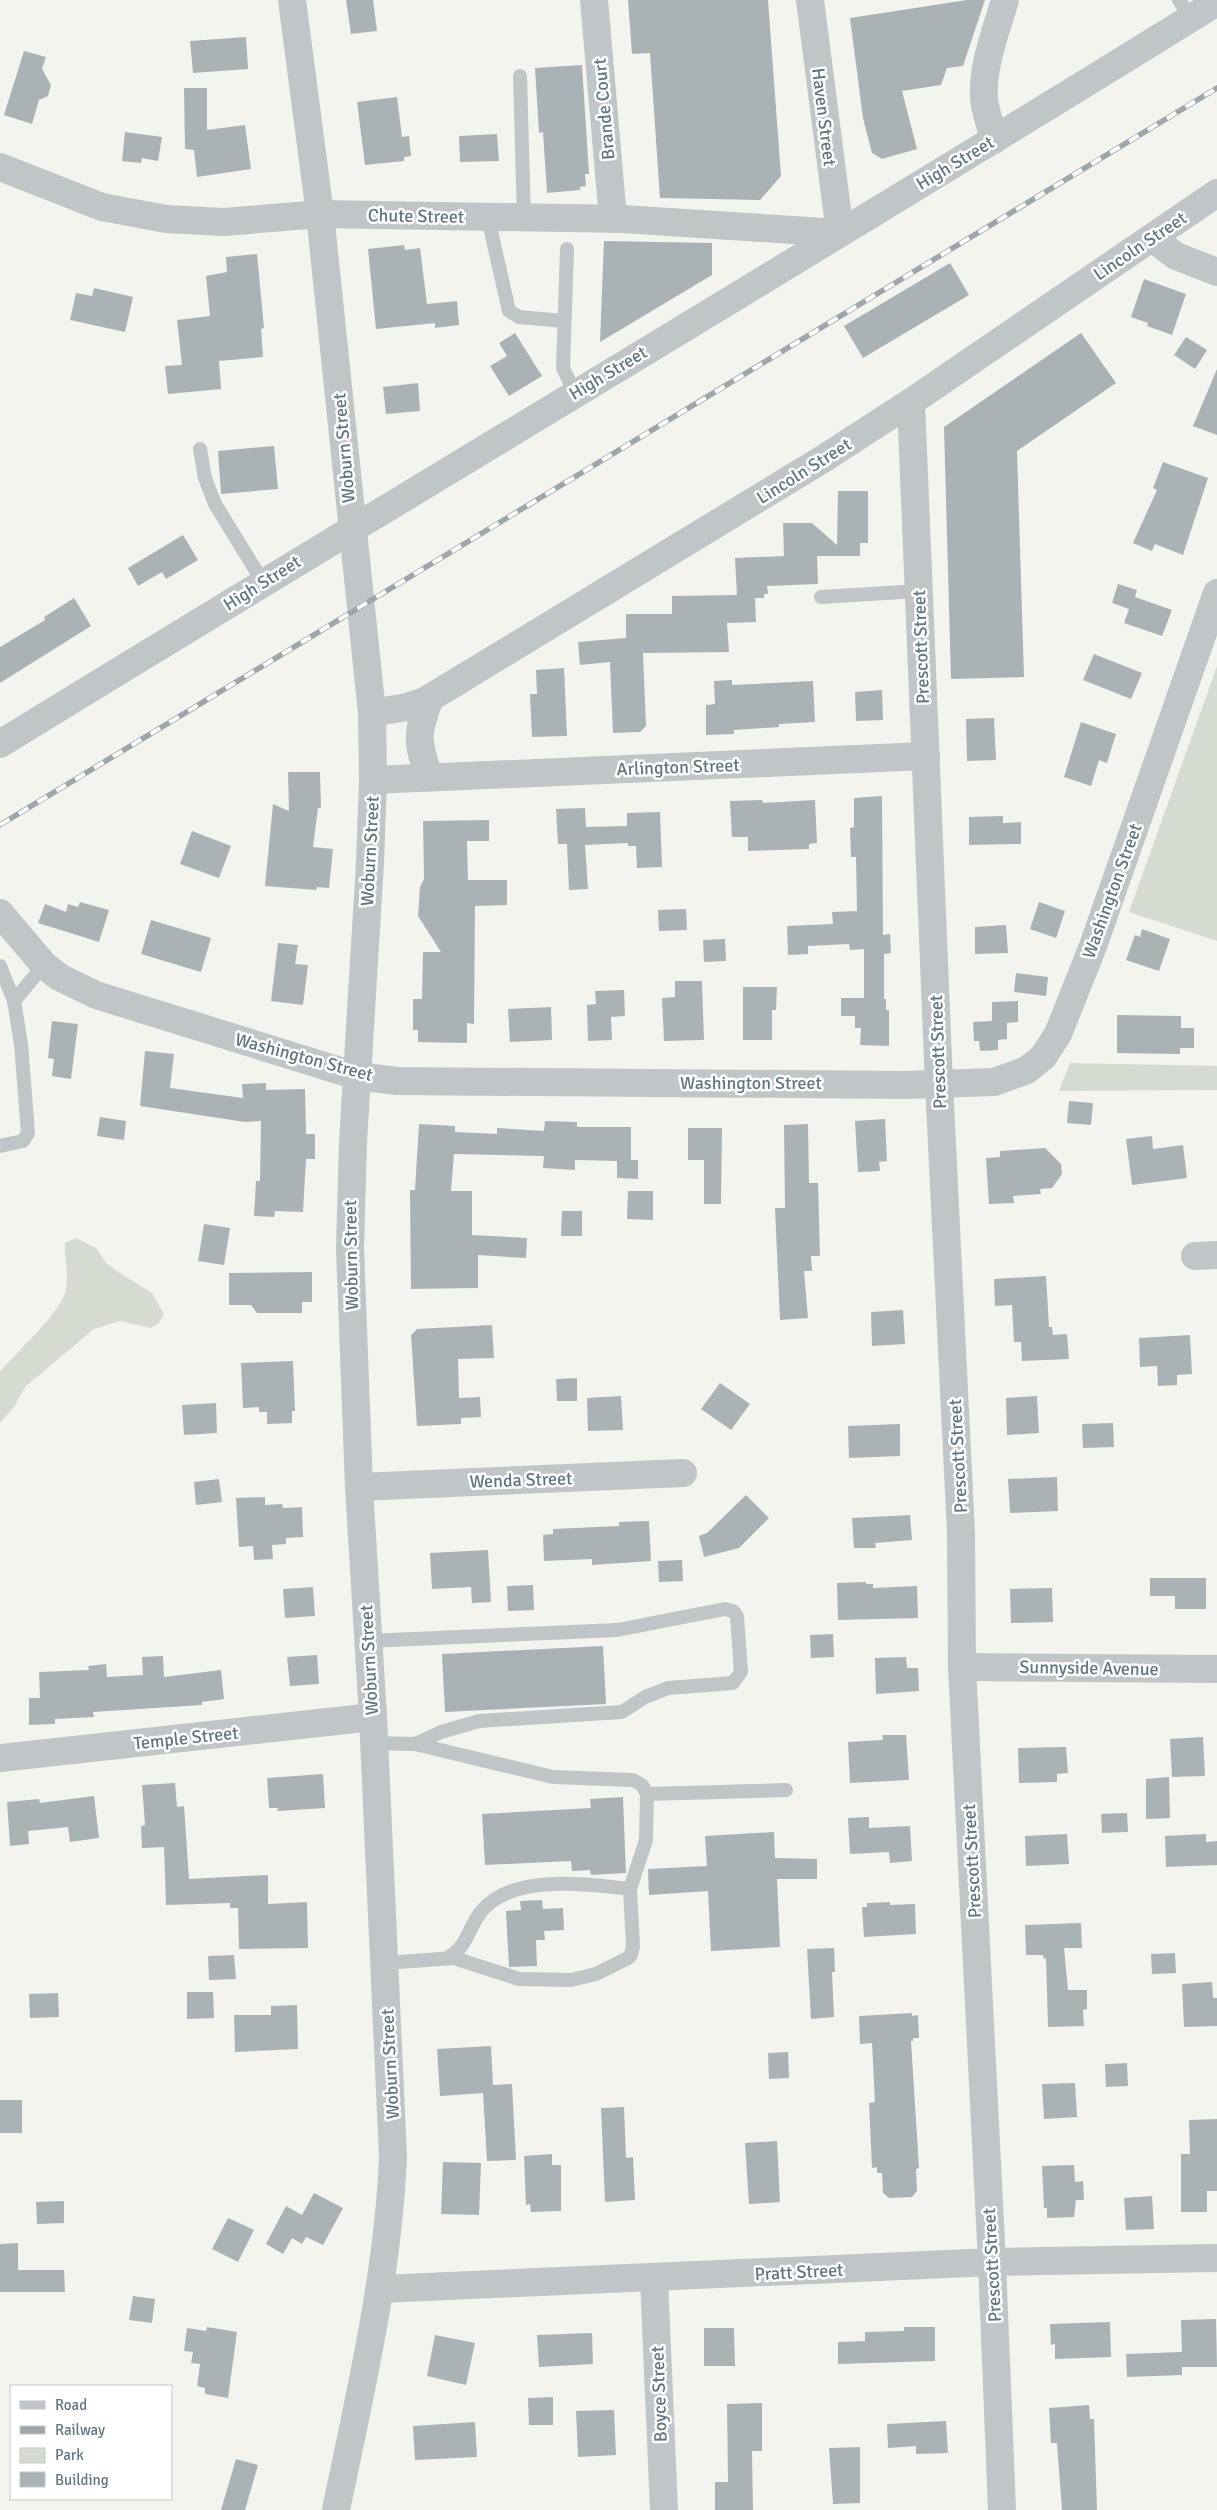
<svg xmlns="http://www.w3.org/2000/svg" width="1217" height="2510" font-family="Signika,sans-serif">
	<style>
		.green { fill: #d5dbd0 }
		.building { fill: #a9b3b6 }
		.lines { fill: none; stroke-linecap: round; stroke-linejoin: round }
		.service { stroke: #c0c5c7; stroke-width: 14 }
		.minor { stroke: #c0c5c7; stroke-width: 28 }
		.tertiary { stroke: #c0c5c7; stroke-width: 28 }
		.rail-casing { stroke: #9ea6ab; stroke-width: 5.5 }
		.rail { stroke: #fff; stroke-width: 4; stroke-dasharray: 11; stroke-linecap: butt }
		.labels { text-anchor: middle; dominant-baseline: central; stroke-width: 5; stroke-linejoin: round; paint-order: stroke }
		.street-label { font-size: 18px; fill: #617682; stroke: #fff }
	</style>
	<rect width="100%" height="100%" fill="#f4f4ef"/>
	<!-- green -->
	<g class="green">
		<path d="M1217 666V941L1129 912Z"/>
		<path d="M1070 1063 1217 1066V1090L1059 1091Z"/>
		<path d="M76 1238 96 1248 106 1263 120 1273 152 1293 164 1314 159 1323 151 1328 120 1321 94 1329 26 1386 13 1408 0 1423V1372C17 1351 57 1317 65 1293 70 1277 64 1259 65 1243Z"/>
	</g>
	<!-- building -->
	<g class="building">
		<path d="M346 0H373L377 31 351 34Z"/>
		<path d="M628 0H768L781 176 760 200 660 198 650 53 632 54Z"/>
		<path d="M967 0H985L963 66 947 68 941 85 902 91 917 149 882 159 872 153 863 118 850 18Z"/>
		<path d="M246 37 248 69 193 73 190 41Z"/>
		<path d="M24 51 46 57 42 69 51 85 48 96 39 100 32 124 4 115Z"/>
		<path d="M582 65 589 174H585L586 186 580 187V190L547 193 543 132 539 133 535 68Z"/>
		<path d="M184 88H207V130L245 125 251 169 197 177 194 150 185 149Z"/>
		<path d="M397 97 402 137 409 136 411 156 404 157V161L365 165 357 102Z"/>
		<path d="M125 132 162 137 158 161 142 158 141 163 122 161Z"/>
		<path d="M497 134 499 161 460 162 459 136Z"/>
		<path d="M604 241 712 243V275L600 342Z"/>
		<path d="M404 245 405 250 420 248 427 304 457 301 459 325 435 328V323L376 329 368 249Z"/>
		<path d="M257 254 264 328 261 329 263 357 219 361 221 389 168 394 165 366 182 365 177 320 210 316 206 276 227 272 226 257Z"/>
		<path d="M950 263 969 295 863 358 844 326Z"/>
		<path d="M1144 279 1186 294 1172 335 1147 326 1148 323 1131 317Z"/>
		<path d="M94 288 133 297 125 332 70 320 76 293 92 296Z"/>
		<path d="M515 333 542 376 509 396 490 366 507 356 499 343Z"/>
		<path d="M1081 333 1116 383 1017 451 1024 677 951 679 944 427Z"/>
		<path d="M1186 337 1207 350 1195 369 1174 355Z"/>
		<path d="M1217 369V435L1193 426Z"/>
		<path d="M418 383 420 411 386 414 383 387Z"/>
		<path d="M274 446 278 489 221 494 218 451Z"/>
		<path d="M1163 462 1208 478 1183 555 1155 544 1152 551 1133 543 1157 490 1153 488Z"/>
		<path d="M838 491H868V543H860V556H817L818 584 767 586 768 594H764V598H755L756 622 727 623 729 652 643 653 646 726 640 732 613 733 610 662 580 665 578 642 626 638V614H672V596L737 595 735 558 784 556 783 523H812L837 545Z"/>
		<path d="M183 535 198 560 166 579 162 572 138 586 128 568Z"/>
		<path d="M1118 584 1137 590 1135 597 1172 610 1162 636 1124 623 1129 609 1112 603Z"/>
		<path d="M74 598 91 626 0 683V647L45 620 44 617Z"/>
		<path d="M1094 654 1142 673 1131 699 1083 680Z"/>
		<path d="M564 668 567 736 532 737 530 694H537L536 670Z"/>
		<path d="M732 680V685L813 681 815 722 779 724V727L734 730V734L706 735V705L715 704 714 681Z"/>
		<path d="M882 690 883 720 856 721 855 692Z"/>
		<path d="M994 718 996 760 967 761 966 719Z"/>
		<path d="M1081 722 1116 734 1107 763 1099 760 1091 786 1064 777Z"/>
		<path d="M288 772H320L321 808H318L313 847 333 849 329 888 317 887 316 890 265 886 273 804 289 811Z"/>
		<path d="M882 796 883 935 890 934 891 953 884 954V999H886V1010H889V1046L860 1045 861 1028H855V1016H841V998H864V949L850 950 849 944 808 946V954L788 955 787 926 833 924 832 912 857 911 856 857H851L850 828 854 827V798Z"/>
		<path d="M762 800 763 803 815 800 817 843 809 844V849L748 851V837H732L730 801Z"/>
		<path d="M585 808 586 827 627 826V813L660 812 662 867 637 868 636 846H628V843L585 845 588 889 569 890 567 844H558L556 809Z"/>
		<path d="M1003 816V823L1021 822V844L969 845V817Z"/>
		<path d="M489 820V841H467L468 880H507V905L475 906 474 1024 467 1023V1043L418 1042V1030H413V999H422L423 952H441L418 916 420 887 424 879 423 821Z"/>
		<path d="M192 831 231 846 219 878 180 864Z"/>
		<path d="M80 902 109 910 99 942 38 923 45 904 66 912 68 904 78 907Z"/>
		<path d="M1039 902 1065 911 1056 938 1030 929Z"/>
		<path d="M686 909 687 930 659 931 658 910Z"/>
		<path d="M151 920 211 938 201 972 141 954Z"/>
		<path d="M1006 925 1008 953 975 954V927Z"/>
		<path d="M1142 929 1170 939 1159 971 1126 960 1135 935 1140 937Z"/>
		<path d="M725 939 726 961 704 962 703 940Z"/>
		<path d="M278 943 298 945 295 964 308 965 303 1005 271 1001Z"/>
		<path d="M1016 973 1048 977 1046 996 1014 992Z"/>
		<path d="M675 981H702L704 1040 664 1041 662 998 675 997Z"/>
		<path d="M743 987H777L776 1010H772V1040H743Z"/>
		<path d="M624 990 625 1016 611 1017 612 1040 588 1041 587 1005 596 1004 595 991Z"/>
		<path d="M1018 1001V1022L1007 1023V1039L998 1040V1050L980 1051 979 1041H974L973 1022 992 1021V1002Z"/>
		<path d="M551 1007 552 1040 510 1042 508 1009Z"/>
		<path d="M1117 1015 1181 1016V1028H1194V1048H1180V1054L1117 1053Z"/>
		<path d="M52 1021 78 1024 71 1079 52 1076 54 1059 48 1058Z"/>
		<path d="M145 1051 174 1054 170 1088 243 1098 242 1084 266 1083V1090L305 1089 306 1134H315V1159H306L303 1212 275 1211 274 1217 254 1216 256 1181H260L261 1121 245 1122 140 1106Z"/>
		<path d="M1069 1101 1093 1103 1091 1125 1067 1123Z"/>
		<path d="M100 1117 126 1121 124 1140 97 1136Z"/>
		<path d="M885 1119 887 1161 879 1162 880 1171 858 1172 855 1121Z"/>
		<path d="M545 1121 577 1122V1127H631V1160H638V1179L617 1178V1161L575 1160V1170L543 1168 544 1156 454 1154 451 1191H472V1235L527 1238 526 1258 478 1255V1288L411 1289 410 1190H415L419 1124 455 1126V1132L497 1134V1128L544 1131Z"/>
		<path d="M808 1124 809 1183H818L820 1256H811L812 1271H804L808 1318 780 1320 775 1208H785L784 1125Z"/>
		<path d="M688 1128H722L721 1204H704V1160H688Z"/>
		<path d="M1152 1136 1153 1149 1183 1145 1187 1178 1132 1185 1126 1139Z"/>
		<path d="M1045 1148 1061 1164 1062 1174 1052 1188 1040 1189 1041 1194 1013 1196 1014 1203 989 1204 986 1158 1000 1157V1151Z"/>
		<path d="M628 1191H653V1220L627 1219Z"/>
		<path d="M562 1211H582V1236H561Z"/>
		<path d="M204 1224 230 1228 224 1265 198 1261Z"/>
		<path d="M312 1272V1302H302V1313H257L251 1305H229V1273Z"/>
		<path d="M1046 1276 1049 1327H1052L1053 1335 1067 1334 1069 1359 1022 1361 1021 1342H1014L1012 1305 995 1306 994 1279Z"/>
		<path d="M903 1310 905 1344 872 1346 871 1312Z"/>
		<path d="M492 1325 494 1358 458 1359 459 1398 480 1397 481 1417 461 1418V1424L417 1426 411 1335 417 1329Z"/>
		<path d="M1190 1335 1192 1374 1177 1375V1385L1158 1386 1157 1366 1140 1367 1139 1338Z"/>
		<path d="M293 1361 295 1411H292V1423L267 1424V1412H259V1407L243 1408 241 1363Z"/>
		<path d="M577 1378V1401H557L556 1379Z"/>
		<path d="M720 1383 750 1404 731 1430 701 1409Z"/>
		<path d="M621 1396 623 1430 588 1431 587 1398Z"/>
		<path d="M1037 1396 1039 1433 1007 1435 1006 1398Z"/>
		<path d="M216 1403 217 1433 184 1435 182 1405Z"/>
		<path d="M1113 1423 1114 1447 1083 1448 1082 1424Z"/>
		<path d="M900 1424V1456L849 1458 848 1426Z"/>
		<path d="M1057 1477 1058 1511 1010 1513 1008 1479Z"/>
		<path d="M219 1479 222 1502 196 1505 194 1482Z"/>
		<path d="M746 1495 769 1518 739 1548 704 1557 699 1536 707 1533Z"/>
		<path d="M265 1497V1505L282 1504 283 1508 302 1507 303 1537 286 1538V1544L272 1545 273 1559 254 1560 253 1546 239 1547 236 1498Z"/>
		<path d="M910 1515 912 1540 875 1543 876 1548H854L852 1518Z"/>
		<path d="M649 1521 651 1561 592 1565V1559L544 1561 543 1535 553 1534V1529L619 1526V1522Z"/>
		<path d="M488 1550 491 1602 472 1603 471 1587 432 1589 430 1553Z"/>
		<path d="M682 1560 683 1581 659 1582 658 1561Z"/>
		<path d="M1150 1578H1206V1609H1175V1596H1150Z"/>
		<path d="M866 1582V1584H873V1588L917 1586 918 1618 838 1620 837 1583Z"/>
		<path d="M533 1585 534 1610 508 1611 507 1586Z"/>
		<path d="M313 1587 315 1616 285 1618 283 1589Z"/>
		<path d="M1052 1588 1053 1622 1011 1623 1010 1589Z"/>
		<path d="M833 1634 834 1657 811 1658 810 1635Z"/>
		<path d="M603 1646 606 1704 445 1712 442 1654Z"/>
		<path d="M317 1655 319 1684 290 1686 287 1657Z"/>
		<path d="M163 1656 164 1677 221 1670 224 1699 202 1702V1705L93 1712 94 1717 55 1719V1724L29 1725V1698H40L39 1672 89 1670 88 1666 106 1664 107 1677 143 1675 142 1657Z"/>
		<path d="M906 1657 907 1668H918L919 1691 876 1694 875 1658Z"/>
		<path d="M882 1735H906L909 1780 850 1783 848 1742 883 1740Z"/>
		<path d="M1203 1737 1205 1776 1172 1777 1170 1739Z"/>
		<path d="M1066 1747 1068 1773 1057 1774V1782L1019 1783 1018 1748Z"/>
		<path d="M323 1774 325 1808 277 1811 278 1808H269L267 1778Z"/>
		<path d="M1169 1777 1170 1818 1146 1819V1779Z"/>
		<path d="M175 1783 177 1807 184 1806 189 1879 268 1875V1904L307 1902 308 1948 239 1949 238 1908H230V1903L166 1905 164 1847 142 1848 141 1826 145 1825 142 1785Z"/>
		<path d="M94 1796 99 1838 70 1842 68 1827 28 1831 29 1844 10 1846 7 1802 39 1799 40 1803Z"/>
		<path d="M623 1797 626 1873 591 1875 590 1870 572 1871 571 1861 485 1865 482 1814 591 1808 590 1799Z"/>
		<path d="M1127 1813 1128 1832 1102 1833 1101 1814Z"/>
		<path d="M869 1817V1828L910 1826 912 1861 890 1863 889 1852 850 1854 848 1818Z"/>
		<path d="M774 1832 775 1858 817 1859V1879H777L780 1947 711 1951 708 1891 649 1895 648 1869 707 1866 705 1836Z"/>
		<path d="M1067 1834 1069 1864 1026 1866 1025 1836Z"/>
		<path d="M1206 1834V1842L1217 1841V1865L1166 1867 1165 1836Z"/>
		<path d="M542 1900 543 1909 563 1908 564 1930 544 1931 545 1940H536L537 1966 509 1967 506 1911 521 1910 520 1901Z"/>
		<path d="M890 1902V1905L915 1904 916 1934 864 1937 862 1907H867V1903Z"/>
		<path d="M1081 1923 1082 1948H1064L1068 1990H1087V2009L1083 2010 1084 2026 1048 2027 1046 1958 1044 1959 1043 1955H1026L1025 1925Z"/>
		<path d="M834 1948 835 1972H832L834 2017 811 2019 807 1949Z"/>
		<path d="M1175 1953 1176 1973 1152 1974 1151 1954Z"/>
		<path d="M234 1955 236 1979 209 1980 208 1956Z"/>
		<path d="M1212 1982 1213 1998H1217V2026L1184 2027 1182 1984Z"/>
		<path d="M187 1992H213L214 2018 187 2019Z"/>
		<path d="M58 1993 59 2017 30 2018 29 1994Z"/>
		<path d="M297 2005 298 2049 235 2052 234 2015H271V2006Z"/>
		<path d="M912 2013V2016L918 2015 919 2038H913V2041H911L919 2168 916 2169 917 2191 912 2197 889 2198 883 2193 882 2173H877V2167L872 2168 869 2103 875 2102 872 2043 860 2044 859 2016Z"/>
		<path d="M491 2046 493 2085 512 2084 516 2160 487 2161 483 2093 440 2096 437 2049Z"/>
		<path d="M788 2052 789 2078 769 2079 768 2053Z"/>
		<path d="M1127 2063 1128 2086 1106 2087 1105 2064Z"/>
		<path d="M1075 2083 1077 2117 1044 2119 1042 2084Z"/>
		<rect x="0" y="2100" width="22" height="33"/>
		<path d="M624 2107 626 2158 633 2157 635 2200 605 2202 601 2108Z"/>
		<path d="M1217 2119V2191H1207V2212H1181V2154H1190L1189 2120Z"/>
		<path d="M777 2141 780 2202 749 2204 745 2143Z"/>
		<path d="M552 2154V2165H561V2211L531 2212 530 2204 526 2205 524 2156Z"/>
		<path d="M443 2162 481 2163 479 2215 441 2214Z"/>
		<path d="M1074 2165 1075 2182 1083 2181 1084 2200H1076L1074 2217 1047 2218V2208H1044L1042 2166Z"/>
		<path d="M314 2193 343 2208 323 2245 306 2237 302 2244 292 2238 283 2254 266 2244 286 2206 302 2215Z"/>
		<path d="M1152 2196 1154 2229 1126 2230 1124 2198Z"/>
		<path d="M64 2201V2223L37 2224 36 2202Z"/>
		<path d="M228 2218 254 2230 238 2262 212 2249Z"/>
		<path d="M18 2243V2270H64L65 2292H0V2244Z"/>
		<path d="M133 2296 155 2299 152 2323 129 2320Z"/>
		<path d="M1216 2319 1217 2367H1182V2375L1127 2377 1126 2354 1182 2352 1181 2320Z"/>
		<path d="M1110 2322 1111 2357 1055 2359V2344L1051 2345 1050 2324Z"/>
		<path d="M207 2327 237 2332 228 2398 205 2394V2388L197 2386 200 2364 191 2363 193 2352 184 2351 187 2328 206 2331Z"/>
		<path d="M904 2327H935V2361L838 2364V2342L865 2341V2332L904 2331Z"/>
		<path d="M704 2328H734L735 2366H704Z"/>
		<path d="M592 2333 593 2364 539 2367 537 2335Z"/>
		<path d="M435 2335 475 2343 466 2385 427 2376Z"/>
		<path d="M553 2397V2425H529L528 2398Z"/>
		<path d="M762 2403V2451H752L753 2510H715V2482H728L727 2404Z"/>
		<path d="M1089 2405 1090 2419H1094L1097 2510H1062L1057 2443H1051L1049 2408Z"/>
		<path d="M614 2410 616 2455 578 2457 576 2411Z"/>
		<path d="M946 2421 948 2453 916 2454V2446L888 2448 887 2424Z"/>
		<path d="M475 2422 477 2457 415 2460 413 2426Z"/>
		<path d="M860 2447V2503L833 2504 829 2448Z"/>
		<path d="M236 2459 258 2465 245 2510H221Z"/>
	</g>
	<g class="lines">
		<!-- service -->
		<g class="service">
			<path d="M1179 0 1191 18"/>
			<path d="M520 76 524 218"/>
			<path d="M488 218 509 311 519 317 564 321"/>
			<path d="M567 249 563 368 575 393"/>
			<path d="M200 449 205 478 215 504 263 582"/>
			<path d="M821 597 919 591"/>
			<path d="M0 966 14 1001"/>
			<path d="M0 1146 23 1141 28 1133 21 1044 14 1001 44 965"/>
			<path d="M368 1641 617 1630 725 1609 733 1611 737 1616 741 1672 733 1683 668 1688 645 1697 622 1712 479 1721 441 1732 415 1744"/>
			<path d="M374 1743 415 1744 553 1777 633 1780 642 1785 647 1794 646 1840 630 1889 633 1946 631 1955 628 1958 596 1974 571 1980 519 1979 454 1958 385 1963"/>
			<path d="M647 1794 786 1790"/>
			<path d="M447 1958C467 1948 468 1929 480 1913 511 1873 585 1884 630 1889"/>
		</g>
		<!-- minor -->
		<g class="minor">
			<path d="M594 0 613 219"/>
			<path d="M994 140C991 126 985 112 984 98 982 66 996 31 1005 0"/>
			<path d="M0 167 102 207 166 219 224 222 320 214 623 219 840 233"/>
			<path d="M1152 238 1176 256 1217 272"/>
			<path d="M911 402 939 1084 961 1533 962 1667 992 2262 1002 2510"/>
			<path d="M372 713 407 707 425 701 823 459 911 402 1217 193"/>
			<path d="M429 777C417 741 416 734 430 698"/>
			<path d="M373 780 926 756"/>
			<path d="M0 913 44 965 59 977 96 995 357 1076 397 1081 906 1085 994 1082 1027 1070 1043 1057 1058 1034 1093 946 1217 593"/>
			<path d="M1195 1256 1217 1255"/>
			<path d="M359 1487 683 1473"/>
			<path d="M962 1667 1217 1669"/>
			<path d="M0 1758 373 1717"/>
			<path d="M654 2279 664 2510"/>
			<path d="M381 2289 992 2262 1217 2258"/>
		</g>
		<!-- tertiary -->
		<g class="tertiary">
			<path d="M292 0 320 214 372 713 373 780 370 863 353 1142 350 1248 359 1487 373 1717 393 2157C388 2277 360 2393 336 2510"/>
			<path d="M810 0 840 233"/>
			<path d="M0 744C405 495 813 253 1217 2"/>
		</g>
		<!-- rail casing -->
		<g class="rail-casing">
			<path id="rail" d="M0 825 1217 88"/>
		</g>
		<!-- rail -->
		<use href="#rail" class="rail"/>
	</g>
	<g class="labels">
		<!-- street labels -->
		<g class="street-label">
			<text transform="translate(604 109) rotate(-95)">Brande Court</text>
			<text transform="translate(824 117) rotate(83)">Haven Street</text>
			<text transform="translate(955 163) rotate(-31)">High Street</text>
			<text transform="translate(416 216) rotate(1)">Chute Street</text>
			<text transform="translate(1140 246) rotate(-34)">Lincoln Street</text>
			<text transform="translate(608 373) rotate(-31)">High Street</text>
			<text transform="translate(344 448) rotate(-95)">Woburn Street</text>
			<text transform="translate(804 471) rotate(-32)">Lincoln Street</text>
			<text transform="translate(262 583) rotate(-32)">High Street</text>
			<text transform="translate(921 647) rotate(-92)">Prescott Street</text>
			<text transform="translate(678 767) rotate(-2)">Arlington Street</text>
			<text transform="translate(370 851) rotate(-87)">Woburn Street</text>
			<text transform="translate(1112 891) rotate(-70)">Washington Street</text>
			<text transform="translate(938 1052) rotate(-92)">Prescott Street</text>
			<text transform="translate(304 1057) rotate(15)">Washington Street</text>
			<text x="751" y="1083">Washington Street</text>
			<text transform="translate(351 1255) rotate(-91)">Woburn Street</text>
			<text transform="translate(958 1456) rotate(-93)">Prescott Street</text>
			<text transform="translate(521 1480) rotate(-2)">Wenda Street</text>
			<text transform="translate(369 1660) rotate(-93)">Woburn Street</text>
			<text transform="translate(1089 1668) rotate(1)">Sunnyside Avenue</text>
			<text transform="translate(186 1738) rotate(-6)">Temple Street</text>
			<text transform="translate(972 1861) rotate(-93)">Prescott Street</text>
			<text transform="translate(390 2064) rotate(-93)">Woburn Street</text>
			<text transform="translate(992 2265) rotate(-93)">Prescott Street</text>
			<text transform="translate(799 2272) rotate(-3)">Pratt Street</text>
			<text transform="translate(659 2394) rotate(-92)">Boyce Street</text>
		</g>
	</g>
	<!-- legend -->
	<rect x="10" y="2385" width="162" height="115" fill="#ffffff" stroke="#c0c8cd"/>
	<rect x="20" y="2401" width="25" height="8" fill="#c0c5c7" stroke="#c0c8cd"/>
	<text x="55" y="2410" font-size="15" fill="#617682">Road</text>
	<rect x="20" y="2426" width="25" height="8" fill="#9ea6ab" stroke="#c0c8cd"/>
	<text x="55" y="2435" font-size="15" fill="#617682">Railway</text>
	<rect x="20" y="2448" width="25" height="15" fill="#d5dbd0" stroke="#c0c8cd"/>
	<text x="55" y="2460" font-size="15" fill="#617682">Park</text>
	<rect x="20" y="2472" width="25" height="15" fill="#a9b3b6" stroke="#c0c8cd"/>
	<text x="55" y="2485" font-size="15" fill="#617682">Building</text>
</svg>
